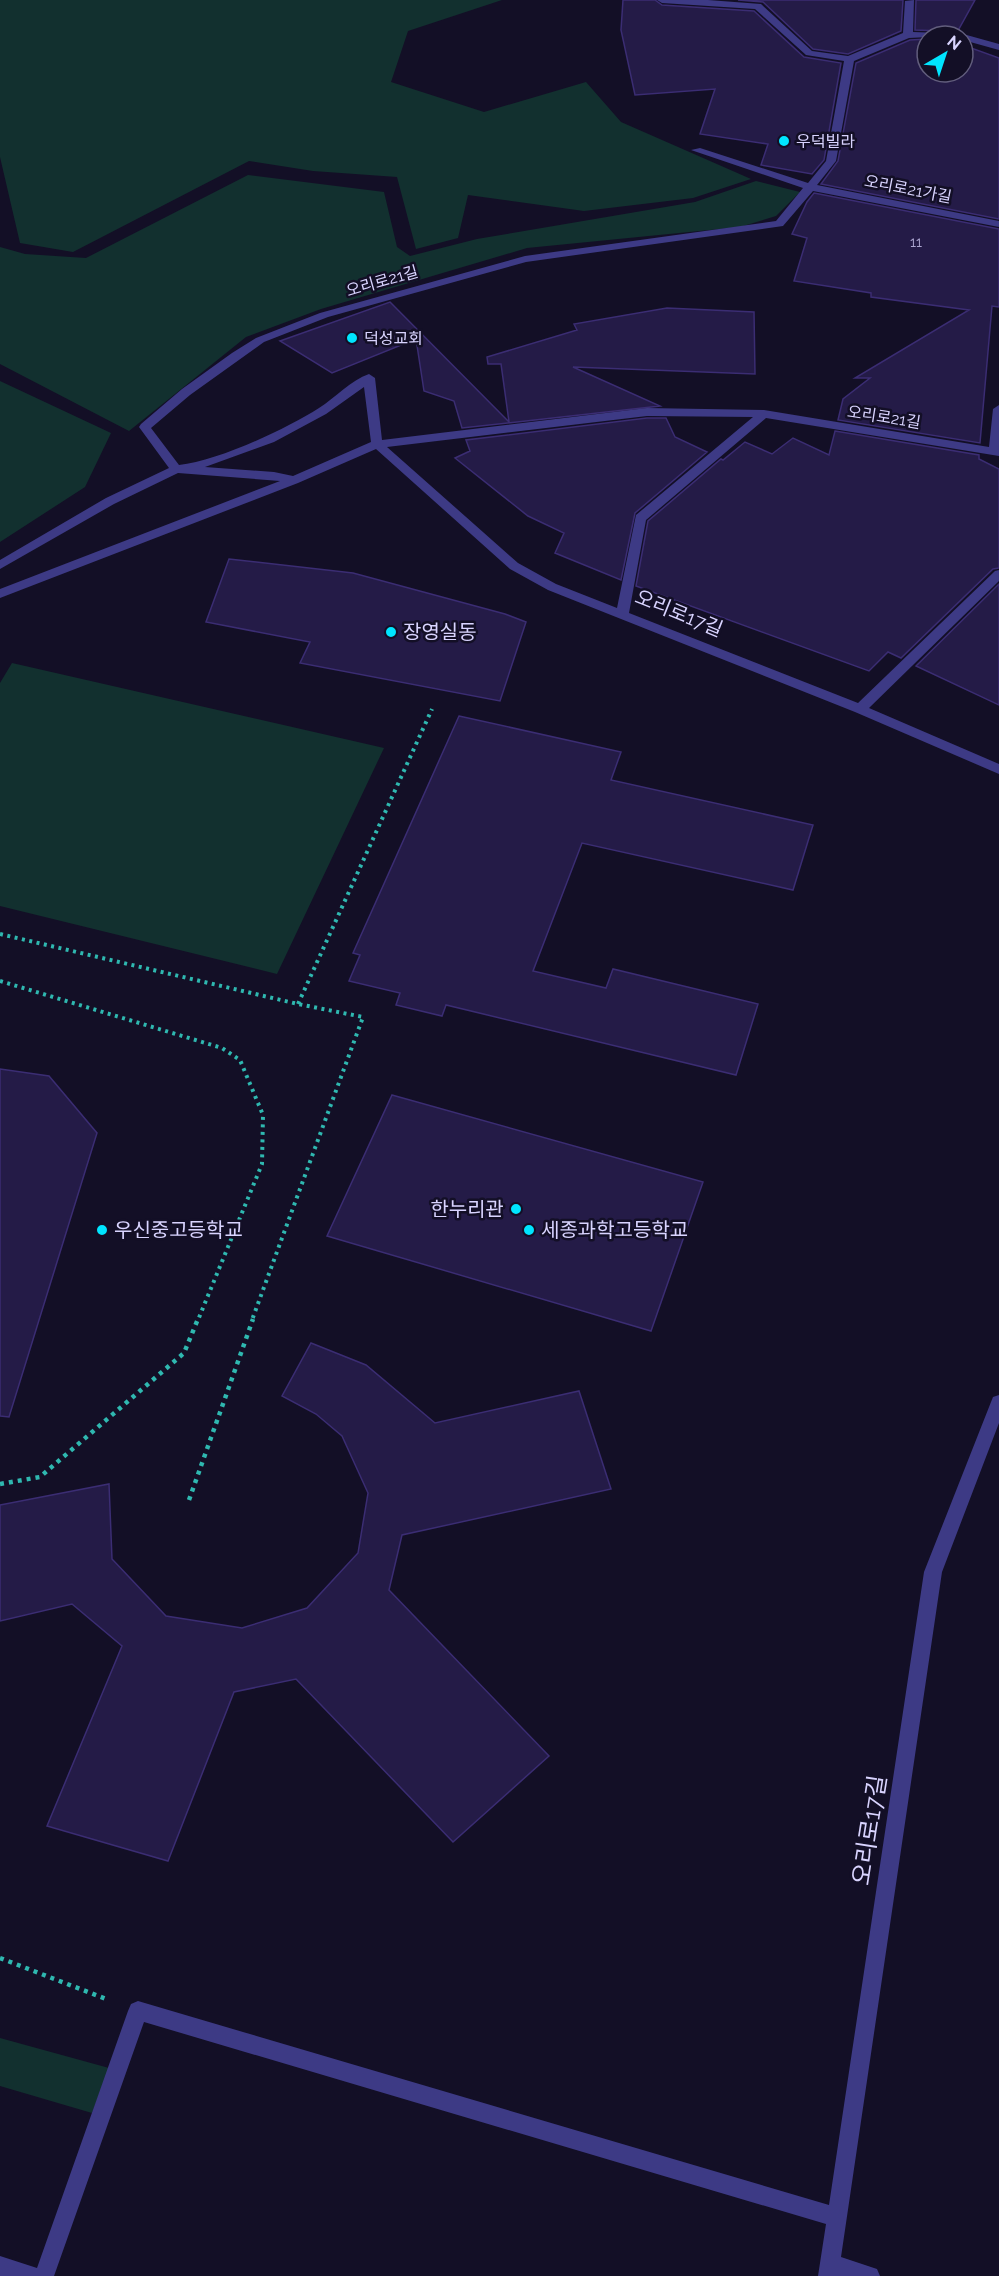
<svg xmlns="http://www.w3.org/2000/svg" width="999" height="2276" viewBox="0 0 999 2276" font-family="Raleway,'Noto Sans KR',sans-serif">
  <style>
    .green { fill: #12302f }
    .building { fill: #241b47; stroke: #3b2d73; stroke-width: 1.5 }
    .lines { fill: none; stroke-linecap: round; stroke-linejoin: round }
    .path-far1 { stroke: #2fb8b0; stroke-width: 4; stroke-dasharray: 3 4.5; stroke-linecap: butt }
    .path { stroke: #2fb8b0; stroke-width: 4.5; stroke-dasharray: 4 5; stroke-linecap: butt }
    .minor { fill: #3d3a85; fill-rule: evenodd }
    .poi-dot { fill: #00e5ff; stroke: #130f26; stroke-width: 2 }
    .labels { text-anchor: middle; dominant-baseline: central; stroke-width: 5; stroke-linejoin: round; paint-order: stroke }
    .far-number-label { font-size: 14px; fill: #aca6d1 }
    .far-poi-label { font-size: 16px; fill: #d9d4ff; stroke: #130f26; text-anchor: start }
    .far-street-label { font-size: 16px; fill: #d9d4ff; stroke: #130f26 }
    .street-label { font-size: 20px; fill: #d9d4ff; stroke: #130f26 }
    .poi-label { font-size: 20px; fill: #d9d4ff; stroke: #130f26; text-anchor: start }
    .near-street-label { font-size: 24px; fill: #d9d4ff; stroke: #130f26 }
  </style>
  <rect width="100%" height="100%" fill="#130f26"/>
  <path class="green" d="M0,0H502L408,31L391,82L484,112L586,82L621,122L751,179L693,198L584,211L468,195L458,238L416,249L397,177L313,171L249,161L73,252L20,243L0,157Z
    M248,175L384,192L397,247L410,256L477,239L695,202L756,181L800,192L776,216L740,227L527,248L321,309L246,337L129,431L0,364V247L25,254L86,258Z
    M0,381L111,433L85,487L0,542Z
    M12,663L384,748L277,974L0,906V683Z
    M0,2038L109,2068L92,2113L0,2086Z"/>
  <path class="building" d="M623,0H655L662,5L754,11L804,57L841,63L824,160L812,174L761,165L768,144L700,134L715,89L635,95L621,30Z
    M738,0H903L901,31L848,54L813,49L763,2Z
    M916,0H975L955,36H950L943,31L915,30Z
    M927,39V72H963V45L999,58V219L821,184L838,161L856,63L910,40Z
    M814,193L999,229V307L992,306L980,443L838,420L843,399L870,378H855L969,310L871,297V293L794,281L807,238L792,234L807,202Z
    M390,302L509,422L501,364H488L487,357L577,330L574,324L667,308L754,312L755,374L573,367L660,406L462,428L454,401L424,391L416,339L332,373L280,341Z
    M647,418H666L675,437L707,452L635,513L621,580L555,553L564,533L528,516L455,458L470,451L466,440Z
    M835,431L979,455V459L999,469V568L993,569L901,658L888,652L869,671L636,586L648,521L721,459L723,460L745,442L772,454L793,438L829,455Z
    M229,559L353,573L505,614L526,622L500,701L300,663L310,642L206,622Z
    M999,584V705L916,666Z
    M459,716L621,752L611,780L813,825L793,890L582,843L533,971L606,988L613,969L758,1004L736,1075L446,1005L442,1016L396,1005L400,993L349,981L360,955L353,953Z
    M0,1069L49,1076L97,1133L9,1417L0,1416Z
    M392,1095L703,1182L651,1331L327,1236Z
    M311,1343L366,1365L435,1423L579,1391L611,1489L402,1535L389,1590L549,1756L453,1842L296,1679L234,1692L168,1861L47,1826L122,1646L72,1604L0,1621V1505L109,1484L112,1559L166,1616L242,1628L307,1608L358,1553L368,1493L342,1436L316,1414L282,1396Z"/>
  <g class="lines">
    <path class="path-far1" d="M0,934L298,1004L363,1017L252,1320
      M0,981L222,1048L240,1060L263,1115L262,1164L198,1320
      M298,1004L432,709"/>
    <path class="path" d="M0,1484L40,1477L184,1353L198,1319
      M189,1500L253,1319
      M0,1958L106,1999"/>
    <path class="minor" d="M657,0H708L761,4L812,51L848,56L903,33L905,1L914,0L913,32L943,33L948,36L909,38L854,61L836,161L817,185L999,221V227L813,191L783,226L526,262L328,317L264,342L190,395L151,428L179,465C218,461 286,429 319,408C335,398 351,380 369,374L375,378L382,440L647,408L764,410L989,447L993,409L999,405V456L766,418L646,520L629,613L858,703L995,571L999,570V581L869,708L999,764V774L855,712L548,590L510,569L376,449L298,483L0,598V589L280,481L178,473L114,504L0,569V560L106,498L169,468L139,427L141,424L182,389L232,353L256,338L320,313L525,256L776,221L803,188L691,150L700,148L808,183L826,161L844,61L806,55L755,9L662,3ZM364,387L371,442L293,476L274,472L205,467L274,442L326,414ZM647,416L753,417L636,515L617,608L556,584L518,563L387,447Z
      M963,34L999,44V50L963,40V36H959Z
      M999,1395V1423L942,1572L841,2257L877,2269L880,2276H818L826,2224L144,2022L54,2276H0V2256L37,2268L128,2011L131,2004L138,2001L829,2205L924,1572L991,1402L993,1397Z"/>
  </g>
  <g class="poi-dot">
    <circle cx="784" cy="141" r="6"/>
    <circle cx="352" cy="338" r="6"/>
    <circle cx="391" cy="632" r="6"/>
    <circle cx="516" cy="1209" r="6"/>
    <circle cx="102" cy="1230" r="6"/>
    <circle cx="529" cy="1230" r="6"/>
  </g>
  <g class="labels">
    <g class="far-number-label">
      <text x="916" y="242">11</text>
    </g>
    <g class="far-poi-label">
      <text x="796" y="141">우덕빌라</text>
      <text x="364" y="338">덕성교회</text>
    </g>
    <g class="far-street-label">
      <text transform="translate(908 189) rotate(11)">오리로21가길</text>
      <text transform="translate(382 281) rotate(-16)">오리로21길</text>
      <text transform="translate(884 417) rotate(9)">오리로21길</text>
    </g>
    <g class="street-label">
      <text transform="translate(679 613) rotate(22)">오리로17길</text>
    </g>
    <g class="poi-label">
      <text x="403" y="632">장영실동</text>
      <text x="504" y="1209" text-anchor="end">한누리관</text>
      <text x="114" y="1230">우신중고등학교</text>
      <text x="541" y="1230">세종과학고등학교</text>
    </g>
    <g class="near-street-label">
      <text transform="translate(869 1830) rotate(-81)">오리로17길</text>
    </g>
  </g>
  <g transform="translate(945 54) rotate(39)"><circle r="28" fill="#130f26" stroke="#625e7d" stroke-width="1.5"/>
  <path d="M0-4.5L10 22L0 15L-10 22Z" fill="#00e5ff"/>
  <text y="-9" font-size="16" font-weight="bold" text-anchor="middle" fill="#d9d4ff">N</text>
  </g>
</svg>
